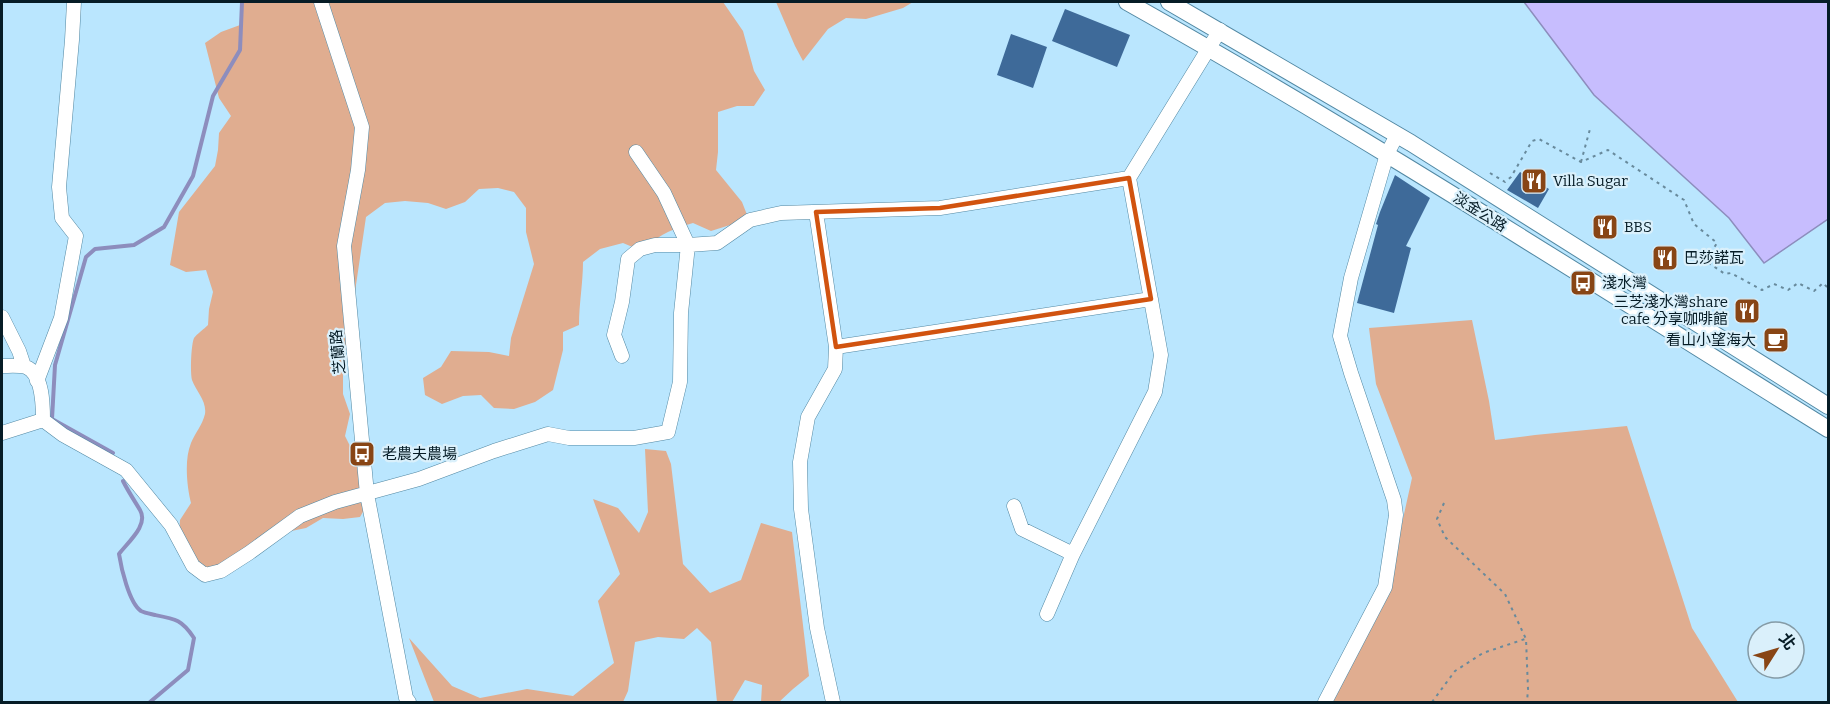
<svg xmlns="http://www.w3.org/2000/svg" width="1830" height="704" viewBox="0 0 1830 704" font-family="Bitter,'Noto Sans TC',serif">
  <style>
    .green { fill: #e0ad90 }
    .water { fill: #c7bdfe; stroke: #8d8dbd; stroke-width: 1.5 }
    .lines { fill: none; stroke-linecap: round; stroke-linejoin: round }
    .stream { stroke: #8d8dbd; stroke-width: 4 }
    .building { fill: #3e6a99 }
    .minor-casing { stroke: #5288a3; stroke-width: 15 }
    .major-casing { stroke: #5288a3; stroke-width: 18 }
    .path { stroke: #688a9c; stroke-width: 2; stroke-dasharray: 3 4.5; stroke-linecap: butt }
    .minor { stroke: #fff; stroke-width: 14 }
    .major { stroke: #fff; stroke-width: 16 }
    .marked { fill: none; stroke: #d1530f; stroke-width: 4.5; stroke-linejoin: round }
    .labels { text-anchor: middle; dominant-baseline: central; stroke-width: 4.5; stroke-linejoin: round; paint-order: stroke }
    .poi-label { font-size: 15px; fill: #061c26; stroke: #daf0fb; text-anchor: start }
    .street-label { font-size: 15px; fill: #061c26; stroke: #daf0fb }
  </style>
  <rect width="100%" height="100%" fill="#bae6fe"/>
  <path class="green" d="M242,2H723L743,31L754,71L765,90L754,106H737L718,112V152L716,170L742,202L751,225H730L711,231L693,223C670,230 660,234 642,251L623,243L600,249L583,262C583,283 579,303 579,325L563,332V350L553,390L535,402L514,409L494,408L481,395L463,396L442,404L425,395L423,378L441,367L451,351L489,352L509,356L511,338L534,264L526,232V208L514,192L498,188L479,189L465,202L446,209L428,203L405,201L385,203L366,217L343,373V394L350,414L345,436L356,458L370,477L371,498L360,517L343,519L323,518L306,528L267,536L240,567L199,568L179,537L180,520L191,503C187,487 184,460 191,443C195,433 202,426 205,414C207,401 196,391 192,380C190,373 191,345 194,338C197,334 204,329 208,325L209,309L213,292L206,270L186,272L170,265L179,212L215,166L218,150L219,133L231,116L219,98L205,43L221,32L240,25Z
    M776,2H913L903,8L866,19L846,18L828,29L803,61L795,46Z
    M1472,320L1489,401L1495,440L1535,435L1627,426L1692,628L1738,702H1325L1391,573L1412,478L1376,384L1369,328Z
    M645,449L666,451L671,464L683,564L710,593L741,580L761,523L792,532L809,676L793,689L779,702H761L762,685L745,680L732,702H717L711,642L697,628L684,639L658,637L635,642L628,691L623,702H434L409,638L452,686L480,698L527,689L573,696L614,663L598,601L620,574L593,499L618,508L639,533L648,512Z"/>
  <path class="water" d="M1524,2H1828V219L1764,263L1729,218L1594,95Z"/>
  <g class="lines">
    <path class="stream" d="M113,453L52,419L55,365L86,257L95,249L134,245L164,227L193,176L213,96L240,50L242,2
      M123,481C128,491 134,500 140,510C149,525 128,542 119,554C121,567 129,603 141,611C145,613 151,614 155,615C176,619 182,620 194,638L188,670L150,702"/>
  </g>
  <path class="building" d="M1065,9L1130,35L1117,67L1052,41Z
    M1011,34L1047,47L1033,88L997,75Z
    M1520,172L1549,189L1538,208L1507,190Z
    M1395,175L1430,198L1406,246L1411,248L1394,313L1357,303L1378,225L1376,224L1380,212Z"/>
  <g class="lines">
    <g class="minor-casing">
      <path id="minor" d="M321,2L362,127L358,170L344,246L367,494L406,698L409,702
        M816,212L836,347L835,369L808,417L800,462L801,509L817,628L833,702
        M2,317L19,351L24,366
        M836,347L1151,299
        M622,356L614,335L622,302L628,259L640,249L655,245H688L717,243L750,220L781,213L940,208L1129,178L1220,30
        M2,366C9,366 19,365 26,367C43,374 43,405 43,420L63,435L126,470L171,525L193,566L205,575L221,571L249,553L300,516L335,502L419,479L494,451L548,434L569,438H634L668,432L680,382L681,313L688,245L664,193L636,152
        M37,381L61,318L76,236L62,218L59,187L72,40L74,2
        M2,433L43,420
        M1014,506L1022,529L1073,554
        M1047,614L1073,554L1155,392L1161,355L1129,178
        M1325,702L1385,587L1396,515L1394,500L1351,373L1340,336L1351,278L1387,154L1397,135"/>
    </g>
    <g class="major-casing">
      <path id="major" d="M1127,2C1366,136 1596,285 1828,429
        M1169,2L1411,143L1828,406"/>
    </g>
    <path class="path" d="M1581,162L1590,129
      M1490,173L1505,182L1511,177L1532,141L1539,139L1581,162L1608,150L1684,200L1694,224L1717,243L1706,261L1725,274L1731,273L1762,290L1774,284L1788,290L1798,283L1814,291L1823,283L1828,288
      M1444,503L1437,519L1445,537L1505,594L1526,639L1528,689L1527,702
      M1432,702L1455,671L1483,653L1525,639"/>
    <use href="#minor" class="minor"/>
    <use href="#major" class="major"/>
  </g>
  <path class="marked" d="M1129,178L1151,299L836,347L816,212L940,208Z"/>
  <defs>
    <g id="restaurant-square" transform="scale(1.35)"><rect x="-9" y="-9" width="18" height="18" rx="4" fill="#884515" stroke="#daf0fb"/><path d="M-5-6h1v4h1v-4h1v4h1v-4h1v5L-1.5 .5V6h-2V.5L-5-1ZM5-6V6H3V1.5H1.5Q1.5-4 5-6Z" fill="#fff"/></g>
    <g id="bus-square" transform="scale(1.35)"><rect x="-9" y="-9" width="18" height="18" rx="4" fill="#884515" stroke="#daf0fb"/><path d="M-5-6H5V4H4V6H2V4H-2V6H-4V4H-5ZM-3.5-4V0h7V-4ZM-3.5 1.2v1.5H-2V1.2ZM2 1.2v1.5H3.5V1.2Z" fill="#fff"/></g>
    <g id="cafe-square" transform="scale(1.35)"><rect x="-9" y="-9" width="18" height="18" rx="4" fill="#884515" stroke="#daf0fb"/><path d="M-5.5-4.5H6V0H3Q3 3.5 0 3.5H-2.5Q-5.5 3.5-5.5 0ZM3-3.2v2h1.7v-2ZM-6 4.5H4V6H-6Z" fill="#fff"/></g>
  </defs>
  <g fill-rule="evenodd">
    <use href="#restaurant-square" x="1534" y="181"/>
    <use href="#restaurant-square" x="1605" y="227"/>
    <use href="#restaurant-square" x="1665" y="258"/>
    <use href="#bus-square" x="1583" y="283"/>
    <use href="#restaurant-square" x="1747" y="311"/>
    <use href="#cafe-square" x="1776" y="340"/>
    <use href="#bus-square" x="362" y="454"/>
  </g>
  <g class="labels">
    <g class="poi-label">
      <text x="1553" y="181">Villa Sugar</text>
      <text x="1624" y="227">BBS</text>
      <text x="1684" y="258">巴莎諾瓦</text>
      <text x="1602" y="283">淺水灣</text>
      <text x="1728" y="302" text-anchor="end">三芝淺水灣share<tspan x="1728" dy="17">cafe 分享咖啡館</tspan></text>
      <text x="1756" y="340" text-anchor="end">看山小望海大</text>
      <text x="382" y="454">老農夫農場</text>
    </g>
    <g class="street-label">
      <text transform="translate(1480 212) rotate(32)">淡金公路</text>
      <text transform="translate(338 352) rotate(-95)">芝蘭路</text>
    </g>
  </g>
  <rect width="1830" height="704" fill="none" stroke="#061c26" stroke-width="6"/>
  <g transform="translate(1776 650) rotate(53)"><circle r="28" fill="#daf0fb" stroke="#859ba6" stroke-width="1.5"/>
  <path d="M0-4.5L10 22L0 15L-10 22Z" fill="#884515"/>
  <text y="-9" font-size="16" font-weight="bold" text-anchor="middle" fill="#061c26">北</text>
  </g>
</svg>
